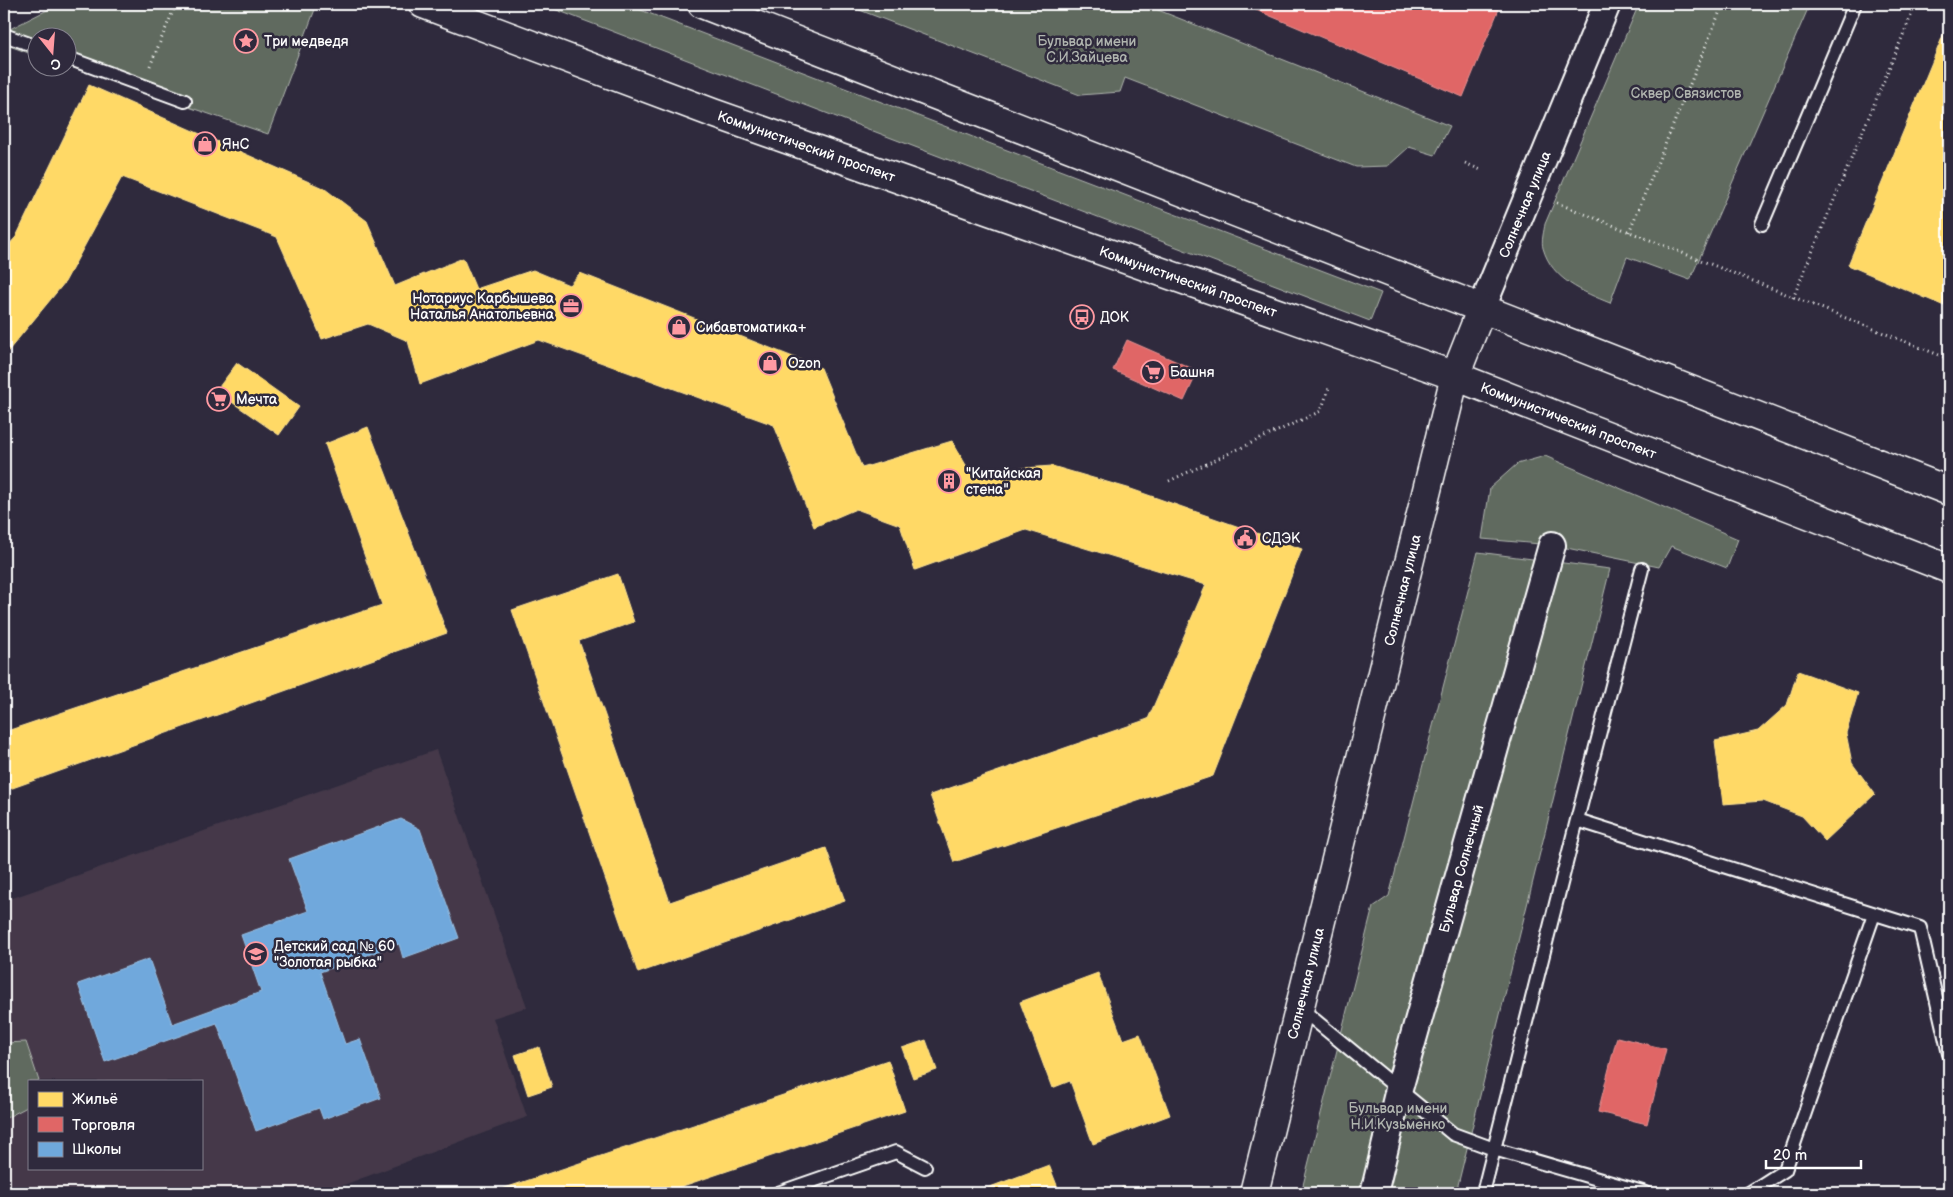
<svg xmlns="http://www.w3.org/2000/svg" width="1953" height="1197" viewBox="0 0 1953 1197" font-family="'Balsamiq Sans',sans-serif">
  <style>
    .built { fill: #443949; fill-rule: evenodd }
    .green { fill: #606b5f; stroke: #b0b5af }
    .homes { fill: #ffd966; stroke: #ffe494 }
    .shops { fill: #e06666; stroke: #e99494 }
    .schools { fill: #6fa8dc; stroke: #9ac2e6 }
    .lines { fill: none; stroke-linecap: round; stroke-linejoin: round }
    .lane-casing { stroke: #fff; stroke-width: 16 }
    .street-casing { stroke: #fff; stroke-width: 30 }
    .secondary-casing { stroke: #fff; stroke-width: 31 }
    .primary-casing { stroke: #fff; stroke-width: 31 }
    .path { stroke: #fff; stroke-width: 3; stroke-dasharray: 1 4; stroke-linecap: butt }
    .lane { stroke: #2f2a3d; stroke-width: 12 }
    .street { stroke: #2f2a3d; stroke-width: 26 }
    .secondary { stroke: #2f2a3d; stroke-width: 28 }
    .primary { stroke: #2f2a3d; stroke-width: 28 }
    .labels { text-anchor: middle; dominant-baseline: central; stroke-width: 5; stroke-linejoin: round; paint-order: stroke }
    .poi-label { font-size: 14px; fill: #fff; stroke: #2f2a3d; text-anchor: start }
    .park-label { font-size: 14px; fill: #b0b5af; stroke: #2f2a3d }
    .street-label { font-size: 14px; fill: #fff; stroke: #2f2a3d }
  </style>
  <rect width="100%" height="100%" fill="#2f2a3d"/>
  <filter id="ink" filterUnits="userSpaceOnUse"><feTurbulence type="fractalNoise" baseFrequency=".02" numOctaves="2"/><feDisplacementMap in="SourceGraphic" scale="10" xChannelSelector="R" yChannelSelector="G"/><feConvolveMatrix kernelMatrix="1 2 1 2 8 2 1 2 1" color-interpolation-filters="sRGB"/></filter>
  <g filter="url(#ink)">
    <path class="built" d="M436,750L527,1007L493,1018L527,1117L322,1193H4V901ZM29,1081H201V1168H29Z"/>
    <path class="green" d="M59,4H317L268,134L68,66V38H38L37,56L4,44V32Z
      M541,4H625L1381,293L1370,321Z
      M844,4H1143L1450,126L1435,155L1409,147L1388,166L1356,167L1125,78L1120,92L1080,95Z
      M1639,4H1810L1690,280L1627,257L1610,303C1583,292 1552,280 1543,248C1541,241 1544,231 1545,224Z
      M1545,456L1738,539L1727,568L1671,546L1659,567L1552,545L1482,539L1490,488L1517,464Z
      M1478,552L1610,569L1456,1193H1301L1373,907L1389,896Z
      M26,1042L39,1081H29V1106L4,1119V1043Z"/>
    <path class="homes" d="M1949,21V308L1848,265Z
      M89,85L325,189L367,221L395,286L463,258L476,289L533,270L569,285L580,273L821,368L862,468L952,441L970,472L1052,466L1131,489L1302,549L1213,776L954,862L930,795L1148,719L1206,585L1026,530L915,570L900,525L856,509L814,527L774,425L539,340L420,384L408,341L368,324L322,339L277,237L122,177L65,282L4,356V250L16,237Z
      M237,363L299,407L279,435L216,391Z
      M368,427L447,633L4,791V732L382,605L325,444Z
      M618,574L634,622L579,641L670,902L826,848L845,901L638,973L512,610Z
      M1798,671L1858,693L1846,733L1852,763L1875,794L1825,841L1802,816L1763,801L1723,804L1715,741L1758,731L1787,705Z
      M1098,973L1123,1040L1140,1034L1170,1115L1093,1144L1070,1081L1052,1088L1020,1002Z
      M926,1040L937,1070L913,1078L902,1048Z
      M539,1047L552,1087L528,1095L515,1055Z
      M888,1060L905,1111L662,1193H490Z
      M1049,1165L1060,1193H974Z
      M1122,1187L1146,1193H1121Z"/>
    <path class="shops" d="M1242,4H1501L1463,97Z
      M1127,340L1198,371L1184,401L1113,370Z
      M1617,1037L1666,1049L1647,1124L1598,1112Z"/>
    <path class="schools" d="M401,819L420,829L459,938L403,958L399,944L320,972L345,1044L360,1039L381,1098L323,1119L319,1108L256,1131L217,1023L105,1062L78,984L149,959L172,1024L261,992L241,935L308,911L289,859Z"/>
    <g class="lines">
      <g class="lane-casing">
        <path id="lane" d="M4,35L38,47
          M68,58L185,101
          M1762,224L1855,4
          M1577,820L1642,569
          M1300,1008L1453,1134L1494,1149L1646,1193
          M778,1193L896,1152L925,1167
          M1483,1193L1577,820L1920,928L1949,1054
          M1749,1193L1785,1170L1874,914"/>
      </g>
      <g class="street-casing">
        <g id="street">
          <path id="s1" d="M1482,308L1607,4"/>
          <path id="s2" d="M1374,1193L1399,1089L1552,545"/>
        </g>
      </g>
      <g class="secondary-casing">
        <g id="secondary">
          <path id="s3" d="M1254,1193L1455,376L1482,308"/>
        </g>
      </g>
      <g class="primary-casing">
        <g id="primary">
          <path id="s4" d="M423,4L713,113L1455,376L1949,569"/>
          <path d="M702,4L1949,491"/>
        </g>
      </g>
      <path class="path" d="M150,66L176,4
        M1465,163L1481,170
        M1557,203L1949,359
        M1629,232L1723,4
        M1793,298L1916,4
        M1169,481L1321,411L1330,385"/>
      <use href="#lane" class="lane"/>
      <use href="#street" class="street"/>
      <use href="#secondary" class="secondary"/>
      <use href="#primary" class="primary"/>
    </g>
  </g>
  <defs>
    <g id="sight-ring" transform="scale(1.25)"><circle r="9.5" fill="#2f2a3d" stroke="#ff9aa2" stroke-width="1.5"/><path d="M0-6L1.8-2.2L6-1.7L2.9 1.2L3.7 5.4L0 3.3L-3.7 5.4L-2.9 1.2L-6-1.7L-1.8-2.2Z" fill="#ff9aa2"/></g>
    <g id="shop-ring" transform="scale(1.25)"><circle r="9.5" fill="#2f2a3d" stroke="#ff9aa2" stroke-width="1.5"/><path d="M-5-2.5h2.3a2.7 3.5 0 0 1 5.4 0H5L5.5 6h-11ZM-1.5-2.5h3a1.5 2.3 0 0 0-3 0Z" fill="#ff9aa2"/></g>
    <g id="office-ring" transform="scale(1.25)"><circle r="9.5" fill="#2f2a3d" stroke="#ff9aa2" stroke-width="1.5"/><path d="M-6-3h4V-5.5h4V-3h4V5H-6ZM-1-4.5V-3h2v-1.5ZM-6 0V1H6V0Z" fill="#ff9aa2"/></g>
    <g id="bus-ring" transform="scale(1.25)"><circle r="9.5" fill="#2f2a3d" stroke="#ff9aa2" stroke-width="1.5"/><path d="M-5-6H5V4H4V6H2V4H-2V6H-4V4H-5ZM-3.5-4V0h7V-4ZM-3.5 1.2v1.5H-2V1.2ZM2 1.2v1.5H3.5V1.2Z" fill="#ff9aa2"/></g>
    <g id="supermarket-ring" transform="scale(1.25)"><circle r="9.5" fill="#2f2a3d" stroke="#ff9aa2" stroke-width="1.5"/><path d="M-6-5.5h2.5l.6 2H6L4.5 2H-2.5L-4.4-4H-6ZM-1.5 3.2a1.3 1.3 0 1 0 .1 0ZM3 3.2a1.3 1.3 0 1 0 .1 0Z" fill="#ff9aa2"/></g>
    <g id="building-ring" transform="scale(1.25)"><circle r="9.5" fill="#2f2a3d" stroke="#ff9aa2" stroke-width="1.5"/><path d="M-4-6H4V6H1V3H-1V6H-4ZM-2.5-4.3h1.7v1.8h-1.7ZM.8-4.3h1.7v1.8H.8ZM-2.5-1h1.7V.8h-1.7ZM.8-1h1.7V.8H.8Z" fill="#ff9aa2"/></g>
    <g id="civic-ring" transform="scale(1.25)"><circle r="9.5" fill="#2f2a3d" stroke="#ff9aa2" stroke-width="1.5"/><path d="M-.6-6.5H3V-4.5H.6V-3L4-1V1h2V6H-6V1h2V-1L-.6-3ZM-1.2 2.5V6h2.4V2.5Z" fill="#ff9aa2"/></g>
    <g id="school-ring" transform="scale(1.25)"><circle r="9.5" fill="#2f2a3d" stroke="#ff9aa2" stroke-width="1.5"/><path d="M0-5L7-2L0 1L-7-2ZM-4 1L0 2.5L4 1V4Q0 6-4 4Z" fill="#ff9aa2"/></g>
  </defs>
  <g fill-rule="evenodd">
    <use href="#sight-ring" x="246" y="41"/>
    <use href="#shop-ring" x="205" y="144"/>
    <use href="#office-ring" x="571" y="306"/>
    <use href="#bus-ring" x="1082" y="317"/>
    <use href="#shop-ring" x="679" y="327"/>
    <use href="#shop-ring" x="770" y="363"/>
    <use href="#supermarket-ring" x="1153" y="372"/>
    <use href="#supermarket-ring" x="219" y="399"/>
    <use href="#building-ring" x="949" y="481"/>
    <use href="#civic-ring" x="1245" y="538"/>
    <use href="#school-ring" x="256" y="954"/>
  </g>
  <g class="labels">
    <g class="poi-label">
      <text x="264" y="41">Три медведя</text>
      <text x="222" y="144">ЯнС</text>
      <text x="554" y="298" text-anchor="end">Нотариус Карбышева<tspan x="554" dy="16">Наталья Анатольевна</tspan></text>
      <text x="1100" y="317">ДОК</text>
      <text x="696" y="327">Сибавтоматика+</text>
      <text x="788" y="363">Ozon</text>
      <text x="1170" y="372">Башня</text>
      <text x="236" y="399">Мечта</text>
      <text x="966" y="473">"Китайская<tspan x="966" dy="16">стена"</tspan></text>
      <text x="1262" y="538">СДЭК</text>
      <text x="274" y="946">Детский сад № 60<tspan x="274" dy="16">"Золотая рыбка"</tspan></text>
    </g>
    <g class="park-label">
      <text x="1087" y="41">Бульвар имени<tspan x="1087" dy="16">С.И.Зайцева</tspan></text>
      <text x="1686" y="93">Сквер Связистов</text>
      <text x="1398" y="1108">Бульвар имени<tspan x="1398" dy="16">Н.И.Кузьменко</tspan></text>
    </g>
    <g class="street-label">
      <text stroke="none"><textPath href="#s4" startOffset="409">Коммунистический проспект</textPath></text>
      <text stroke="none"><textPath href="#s1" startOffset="112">Солнечная улица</textPath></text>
      <text stroke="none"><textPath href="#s4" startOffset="814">Коммунистический проспект</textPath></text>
      <text stroke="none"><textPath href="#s4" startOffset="1219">Коммунистический проспект</textPath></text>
      <text stroke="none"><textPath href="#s3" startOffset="621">Солнечная улица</textPath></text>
      <text stroke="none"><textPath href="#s2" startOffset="336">Бульвар Солнечный</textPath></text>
      <text stroke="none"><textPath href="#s3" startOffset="216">Солнечная улица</textPath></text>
    </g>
  </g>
  <rect width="1953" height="1197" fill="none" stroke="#2f2a3d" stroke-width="20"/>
  <rect x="10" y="10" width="1933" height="1177" fill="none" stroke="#fff" stroke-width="2" filter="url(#ink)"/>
  <rect x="28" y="1080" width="175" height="90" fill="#2f2a3d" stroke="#827f8b"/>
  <rect x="38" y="1092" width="25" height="15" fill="#ffd966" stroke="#827f8b"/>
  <text x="72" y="1104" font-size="15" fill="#ffffff">Жильё</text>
  <rect x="38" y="1117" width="25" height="15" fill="#e06666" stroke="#827f8b"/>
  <text x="72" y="1130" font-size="15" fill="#ffffff">Торговля</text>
  <rect x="38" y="1142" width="25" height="15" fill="#6fa8dc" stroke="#827f8b"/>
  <text x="72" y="1154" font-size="15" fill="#ffffff">Школы</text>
  <g transform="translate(52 52) rotate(163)"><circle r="24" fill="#2f2a3d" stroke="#827f8b"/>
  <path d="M0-4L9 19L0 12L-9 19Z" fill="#ff9aa2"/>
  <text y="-8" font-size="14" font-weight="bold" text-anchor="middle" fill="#ffffff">С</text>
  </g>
  <path d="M1766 1160v8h95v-8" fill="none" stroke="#ffffff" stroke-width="2.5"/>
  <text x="1773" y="1160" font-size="15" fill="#ffffff" stroke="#2f2a3d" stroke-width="4" paint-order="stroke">20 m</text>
</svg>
